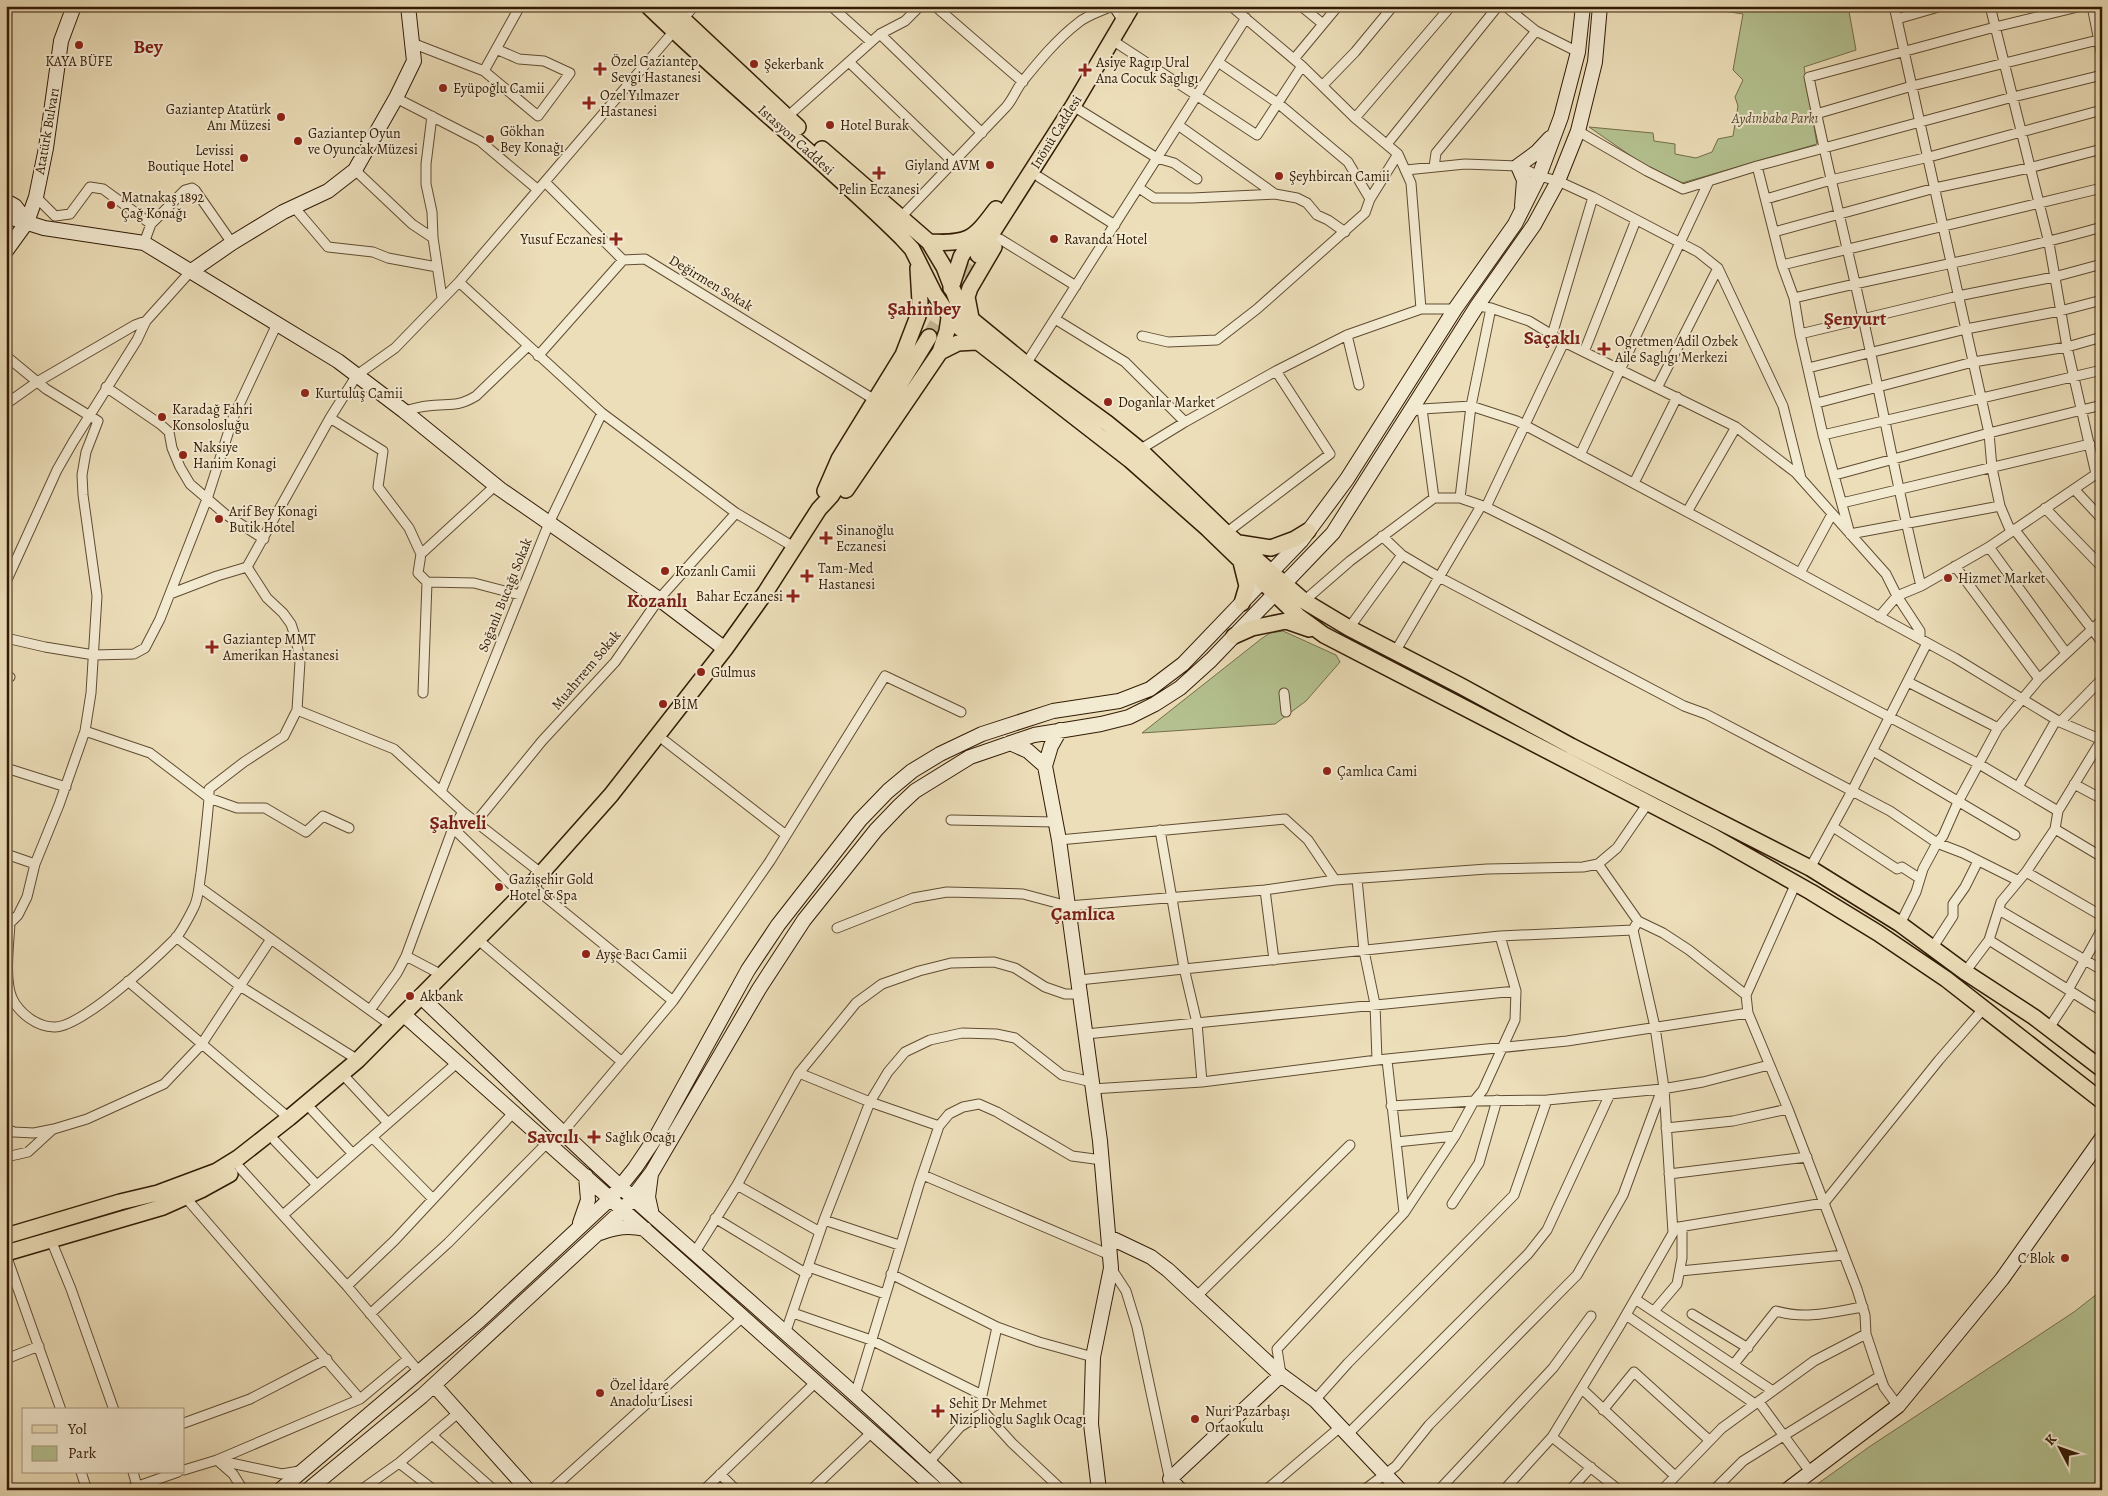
<svg xmlns="http://www.w3.org/2000/svg" width="2108" height="1496" viewBox="0 0 2108 1496" font-family="Alegreya,serif">
  <style>
    .green { fill: #b5c291; stroke: #746e4a }
    .lines { fill: none; stroke-linecap: round; stroke-linejoin: round }
    .primary-tunnel { stroke: #c7b795; stroke-width: 15; stroke-dasharray: 15 8; stroke-linecap: butt }
    .street-casing { stroke: #604c31; stroke-width: 11 }
    .secondary-casing { stroke: #321b04; stroke-width: 16 }
    .primary-casing { stroke: #321b04; stroke-width: 18 }
    .street { stroke: #f3ead2; stroke-width: 9 }
    .secondary { stroke: #f3ead2; stroke-width: 14 }
    .primary { stroke: #ecdeb9; stroke-width: 15 }
    .poi-dot { fill: #8f2418; stroke: #f3ead2; stroke-width: 2 }
    .labels { text-anchor: middle; dominant-baseline: central; stroke-width: 4; stroke-linejoin: round; paint-order: stroke }
    .poi-label { font-size: 14px; fill: #321b04; stroke: #f3ead2; text-anchor: start }
    .park-label { font-size: 14px; font-style: italic; fill: #594d2e; stroke: #f3ead2 }
    .street-label { font-size: 14px; fill: #321b04; stroke: #f3ead2 }
    .district-label { font-size: 19px; font-weight: bold; fill: #7a1f14; stroke: #f3ead2 }
  </style>
  <rect width="100%" height="100%" fill="#ecdeb9"/>
  <filter id="stains"><feTurbulence type="fractalNoise" baseFrequency=".004" numOctaves="4"/><feColorMatrix values="0 0 0 0 .2 0 0 0 0 .09 0 0 0 0 .02 0 0 0 .5 -.17"/></filter>
  <radialGradient id="worn" r=".72"><stop offset=".6" stop-color="#630" stop-opacity="0"/><stop offset="1" stop-color="#630" stop-opacity=".3"/></radialGradient>
  <path class="green" d="M1716,6H1848L1856,50L1804,67L1817,144L1682,183L1647,167L1589,127L1653,133L1654,141L1675,144V154L1696,158L1712,152L1718,139L1733,136L1738,106L1735,97L1743,80L1733,70L1743,14L1717,10Z
    M1283,631L1336,655L1340,662L1306,701L1275,724L1142,733L1261,639L1270,633Z
    M2102,1290V1490H1809L1869,1447L2074,1312Z"/>
  <g class="lines">
    <path class="primary-tunnel" d="M929,337L978,255"/>
    <g class="street-casing">
      <path id="street" d="M831,6L871,42
        M935,6L1023,82
        M1231,6L1302,66L1355,118L1398,154L1411,183L1421,309
        M1301,6L1323,24
        M1505,6L1536,31L1578,52
        M1894,6L1989,433L1992,468L2000,506L2011,532
        M1990,6L2049,243L2067,347L2096,474
        M2092,6L2102,56
        M683,19L694,6
        M1897,19L1942,6
        M880,34L982,133
        M1112,40L1257,135L1302,66
        M412,43L484,71L538,116L570,73L544,61L519,59L496,49
        M1294,59L1338,6
        M849,62L953,162
        M1218,62L1279,104L1348,162L1370,199
        M484,71L520,6
        M1323,85L1355,52L1393,6
        M396,98L480,141L537,189
        M1073,106L1157,158L1174,163L1197,179
        M1816,114L1912,86L2102,39
        M432,116L426,164V184L432,212L433,238L442,298
        M787,117L880,34L905,21L920,6
        M1355,118L1451,6
        M1178,125L1275,194
        M1578,131L1647,171L1683,189L1757,166L1782,265L1794,298L1800,334L1823,435L1850,534L2000,506
        M1387,144L1498,6
        M1757,166L2013,97L2102,75
        M1434,167L1436,153L1536,31
        M355,170L412,224L433,238
        M1406,170L1465,164L1518,166L1539,176L1558,181L1593,197L1698,252L1718,268L1783,406L1801,478
        M1039,177L1115,225
        M545,182L623,260L645,259L875,400
        M1139,188L1154,198H1192L1275,194L1297,198L1307,203L1317,215L1328,220L1345,232
        M36,197L55,216L70,214L90,187L103,189L151,224L144,243
        M1766,199L1831,180L1929,157L2102,110
        M294,207L328,247L373,252L388,258L437,267
        M901,217L1006,107C1013,99 1016,90 1022,82C1039,61 1057,39 1078,23C1087,15 1102,11 1112,6
        M151,224L185,190L192,188L195,190L232,243
        M1774,232L1935,188L2029,168L2102,149
        M1000,239L1076,286
        M1782,265L2102,188
        M459,282L602,413L736,513L794,547
        M1794,298C1896,273 2000,256 2102,227
        M1477,306L1491,308L1529,321L1564,342L1736,427L1796,473L1886,574L1897,596L1920,631V639
        M1055,319L1125,362L1185,422
        M1800,334L1958,296L2054,277L2102,264
        M1347,335L1359,385
        M1552,335L1593,197
        M1142,336L1168,342L1217,340L1257,309L1365,213L1370,199L1398,154
        M1584,352L1636,220
        M6,356L46,389L98,421L86,452L82,475L83,495L97,596L91,693L85,731L59,805L35,864L27,897L18,915L10,923C9,944 4,979 12,998C19,1013 37,1027 54,1027C81,1028 155,959 175,939C182,931 189,917 194,907C199,897 199,884 201,873C204,848 207,823 209,798L150,753L85,731
        M538,356L623,260
        M1026,364L1246,18
        M1808,368L1966,329L2060,311L2102,300
        M106,387L160,424L169,432L172,448L180,467L190,484L225,514L264,539
        M1657,388L1718,268
        M1817,403L1973,362L2067,347L2102,337
        M6,404L37,382L135,325L146,321
        M1422,409L1434,498
        M404,411C412,409 419,407 427,406C449,403 456,408 476,396L528,346
        M1411,412L1422,409L1471,406L1517,421L1719,529L1955,658L2060,722L2102,740
        M330,418L383,451L378,487L409,528L421,554L418,573L427,582L423,693
        M1823,435L2102,370
        M1136,452L1185,422L1276,371L1347,335L1421,309H1455
        M1580,455L1709,181
        M1835,475L1989,433L2102,405
        M1634,483L1677,397
        M2074,489L2102,519
        M1460,498L1471,406L1491,308
        M1842,503L2090,444
        M1486,507L1564,342
        M2045,508L2102,567
        M1687,512L1736,427
        M2014,529L2102,642
        M1226,533L1330,454L1276,371
        M1382,536L1402,555L1439,577L1684,706L1706,714L1890,811L1937,843L1963,853L2017,880
        M1989,547L2066,653
        M421,554L496,485
        M1955,566L2039,679
        M247,567L267,598L283,613L291,624L296,639L300,661L297,710L284,736L244,762L209,789V798L237,808H265L306,832L323,816L349,828
        M1800,573L1832,514
        M6,582L57,470L73,442L137,340L146,321L190,272
        M427,582L474,583L520,595
        M1921,586C1899,497 1883,407 1863,318C1845,237 1825,158 1809,77L1995,27L2082,6
        M170,594L217,576L247,567L330,418L357,375L395,348L459,282L674,31
        M1304,601L1350,561L1434,498H1460L1486,507L1546,537L1979,764L2058,811
        M1879,617L1897,596L1921,586L1989,547L2102,470
        M1349,628L1402,555
        M6,638L45,647L94,655L134,654L145,648L160,619L207,499L233,418L277,324
        M1395,652L1481,506
        M6,676L10,677
        M1908,682L1998,728
        M1284,693L1286,712
        M297,710L394,749L463,812L541,873
        M665,741L786,835
        M1873,751L2015,835
        M6,768L66,787
        M2074,784L2102,799
        M2018,787L2055,722H2060L2102,679
        M441,792L549,523L602,413
        M951,820L1056,822
        M476,822L542,741L615,662L659,599L736,513
        M1833,827L1897,869L1902,867L1919,878
        M453,828L521,894
        M2055,829L2102,857
        M1160,830L1184,968L1197,1023L1202,1082
        M1059,840L1285,819L1308,840L1335,880
        M6,854L35,864
        M1598,864L1638,921L1663,933L1689,950L1746,995L1748,1013L1788,1109L1857,1289L1865,1315L1866,1334L1880,1376L1884,1387L1898,1406
        M1810,868L1852,791L1927,643
        M2026,872L2102,916
        M1357,879L1364,951L1375,1004L1377,1060
        M531,885L673,1001
        M199,887L392,1026
        M1265,890L1274,960
        M1999,910L2102,970
        M1900,924L1916,892L1923,869L1937,843L1943,836L1958,802L1998,728L2039,679L2102,620
        M837,928L913,898L947,892L1023,894L1068,906L1265,890L1335,880L1487,869L1583,867L1598,864L1617,848L1648,803
        M176,937L240,986L358,1060
        M476,938L622,1062
        M1989,940L2102,1011
        M1933,947L1953,916V904L1965,887L1978,861
        M406,956L442,975
        M1965,972L1989,940L2001,902L2026,872L2055,829L2058,811L2102,739
        M1079,980L1500,936L1633,930
        M128,981L289,1118
        M2069,988L2102,929
        M1746,995L1796,883
        M370,1010L397,973L406,956L453,828L463,812
        M2049,1028L2072,993
        M1086,1034L1516,991
        M1387,1060L1404,1213
        M799,1073L870,1102L939,1126
        M347,1079L388,1123
        M1092,1089L1202,1082L1377,1060L1567,1041L1748,1013
        M1391,1106L1474,1101L1547,1100L1662,1089L1703,1082L1769,1065
        M312,1110L353,1154
        M1666,1128L1733,1121L1788,1109
        M6,1129L14,1132L34,1133L54,1129L87,1119L164,1084L201,1045L271,939
        M562,1133L673,1001L770,861L885,676L961,712
        M372,1137L433,1199
        M275,1141L317,1185
        M1396,1142L1455,1136
        M6,1157L28,1152L52,1130
        M240,1168L347,1286L420,1373
        M1669,1174L1807,1157
        M923,1175L1110,1255
        M737,1185L820,1232
        M186,1198L360,1399
        M1452,1204L1479,1163L1497,1100
        M283,1215L458,1062
        M715,1218L807,1274
        M824,1220L899,1245
        M1673,1228L1824,1203L1939,1060L1984,1008
        M51,1240L71,1289L114,1410
        M695,1252L737,1185L799,1073L856,1003L882,984L919,971L951,963L994,962L1015,968L1045,987L1065,994H1080
        M6,1255L61,1410
        M809,1267L885,1294
        M1111,1268L1126,1291L1137,1327L1170,1481
        M1680,1271L1844,1255
        M891,1274L997,1327L1039,1342L1093,1357
        M347,1286L395,1240L514,1112
        M1197,1296L1350,1145
        M1635,1299L1773,1391
        M1654,1311L1677,1284L1682,1258V1227
        M793,1313L871,1340L982,1395L984,1412L1012,1443L1062,1490
        M370,1314L448,1243L548,1142
        M1692,1314L1748,1348
        M1626,1315L1755,1404
        M786,1331L824,1220L870,1102L888,1072L905,1052L930,1040L962,1033L996,1034L1015,1038L1062,1075L1092,1082
        M6,1359L39,1346
        M1734,1364L1776,1311C1806,1320 1833,1312 1863,1307
        M1281,1374L1277,1349L1404,1213L1455,1136L1474,1101L1483,1090L1515,1020L1516,991L1500,936
        M1582,1389L1675,1476
        M855,1395L919,1185L939,1126L949,1114L963,1107L979,1104L997,1112L1072,1156L1102,1160
        M982,1395L997,1327
        M1315,1400L1348,1363L1514,1195L1547,1100
        M1759,1402L1811,1473
        M1603,1410L1634,1372L1709,1440
        M184,1423L250,1399L327,1359
        M432,1435L494,1490
        M1347,1435L1528,1254L1547,1230L1610,1094
        M1552,1437L1619,1490
        M217,1460L282,1474L299,1471
        M217,1460L233,1474L243,1490
        M929,1462L960,1427L984,1412
        M399,1463L434,1490
        M184,1470L217,1460L360,1399L408,1359
        M81,1472L87,1490
        M133,1472L137,1486
        M720,1474L736,1490
        M127,1490L178,1472
        M361,1490L399,1463L458,1413
        M551,1490L744,1316
        M704,1490L816,1382
        M811,1490L872,1432
        M1266,1490L1339,1428
        M1364,1490L1396,1466L1429,1425L1577,1275L1623,1195L1662,1089
        M1439,1490L1553,1368L1591,1316
        M1504,1490L1552,1437L1619,1327L1673,1233L1664,1088L1655,1027L1633,930L1638,921
        M1570,1490L1591,1467
        M1662,1490L1722,1428L1814,1361L1866,1334
        M1714,1490L1743,1461L1880,1376"/>
    </g>
    <g class="secondary-casing">
      <path id="secondary" d="M1116,6L1125,19
        M6,201L15,206L27,222
        M1522,206L1524,180L1518,166L1537,152L1550,138
        M6,216L44,228L144,243L338,361L404,411L500,489L659,599L725,649
        M6,251L27,222L36,197L46,148L61,41L74,6
        M190,272L232,243L283,212L328,191L355,170L396,98L414,61L408,6
        M1060,730L1051,746L1045,766L1059,840L1100,1141L1111,1268L1093,1357L1091,1424L1099,1490
        M1010,743L1028,751L1045,766
        M420,996C491,1063 561,1133 634,1199C742,1296 853,1389 958,1490
        M403,1014L937,1490
        M651,1174L648,1197L652,1215
        M580,1223L588,1200L586,1176
        M600,1233C616,1227 628,1225 645,1229
        M1109,1237L1151,1257L1168,1270L1281,1375L1315,1400L1400,1490
        M434,1385L528,1490
        M280,1490L479,1321L611,1198L635,1168L656,1137L748,970L778,925L860,820L888,791L912,771L940,754L982,734L1053,711L1119,701L1150,689L1183,664L1301,541L1347,479L1455,309L1515,224L1539,176L1561,117L1578,52L1583,6
        M308,1490L422,1396L624,1209L652,1172L759,989L804,920L876,830L899,806L915,791L970,757L1034,735L1101,724L1129,717L1155,704L1180,688L1211,660L1333,533L1477,306L1534,225L1558,181L1578,131L1595,62L1600,6
        M1180,1490L1170,1479L1281,1375
        M1787,1490L1898,1406L2002,1279L2102,1138"/>
    </g>
    <g class="primary-casing">
      <path id="primary" d="M648,6C730,86 820,157 901,237L912,249L935,295L955,324L1130,460L1208,529L1298,616L1324,635L1714,837L1811,892L1878,933L1946,979L2102,1101
        M669,6L798,127
        M822,149L929,242L944,267L958,303L965,314L1026,364L1107,423L1139,449L1226,533L1304,601L1349,628L1461,686L1571,746L1810,868L1900,924L1965,972L2034,1017L2102,1069
        M929,242C968,244 973,240 996,209
        M978,255L1073,106L1132,6
        M951,288L961,257L972,238
        M971,318L967,297L970,288L994,247
        M940,352L958,343L976,342
        M846,490L940,352L947,331L950,311
        M825,491L839,459L903,355L918,316L920,302L918,268
        M1239,543L1271,548L1295,539L1308,531
        M1241,562L1247,586L1242,603
        M1234,636L1252,628L1286,621L1309,629
        M6,1236L120,1202L158,1193L217,1171L238,1158L289,1118L358,1060L531,885L611,795L725,649L765,593L819,509L831,496L929,337
        M6,1253L163,1207L201,1190L230,1174"/>
    </g>
    <use href="#street" class="street"/>
    <use href="#secondary" class="secondary"/>
    <use href="#primary" class="primary"/>
  </g>
  <g class="poi-dot">
    <circle cx="79" cy="45" r="5"/>
    <circle cx="754" cy="64" r="5"/>
    <path d="M597.5 61.5h5v5h5v5h-5v5h-5v-5h-5v-5h5z"/>
    <path d="M1082.5 62.5h5v5h5v5h-5v5h-5v-5h-5v-5h5z"/>
    <circle cx="443" cy="88" r="5"/>
    <path d="M586.5 95.5h5v5h5v5h-5v5h-5v-5h-5v-5h5z"/>
    <circle cx="281" cy="117" r="5"/>
    <circle cx="830" cy="125" r="5"/>
    <circle cx="490" cy="139" r="5"/>
    <circle cx="298" cy="141" r="5"/>
    <circle cx="244" cy="158" r="5"/>
    <circle cx="990" cy="165" r="5"/>
    <path d="M876.5 165.5h5v5h5v5h-5v5h-5v-5h-5v-5h5z"/>
    <circle cx="1279" cy="176" r="5"/>
    <circle cx="111" cy="205" r="5"/>
    <path d="M613.5 231.5h5v5h5v5h-5v5h-5v-5h-5v-5h5z"/>
    <circle cx="1054" cy="239" r="5"/>
    <path d="M1601.5 341.5h5v5h5v5h-5v5h-5v-5h-5v-5h5z"/>
    <circle cx="305" cy="393" r="5"/>
    <circle cx="1108" cy="402" r="5"/>
    <circle cx="162" cy="417" r="5"/>
    <circle cx="183" cy="455" r="5"/>
    <circle cx="219" cy="519" r="5"/>
    <path d="M823.5 530.5h5v5h5v5h-5v5h-5v-5h-5v-5h5z"/>
    <circle cx="665" cy="571" r="5"/>
    <path d="M804.5 568.5h5v5h5v5h-5v5h-5v-5h-5v-5h5z"/>
    <circle cx="1948" cy="578" r="5"/>
    <path d="M790.5 588.5h5v5h5v5h-5v5h-5v-5h-5v-5h5z"/>
    <path d="M209.5 639.5h5v5h5v5h-5v5h-5v-5h-5v-5h5z"/>
    <circle cx="701" cy="672" r="5"/>
    <circle cx="663" cy="704" r="5"/>
    <circle cx="1327" cy="771" r="5"/>
    <circle cx="499" cy="887" r="5"/>
    <circle cx="586" cy="954" r="5"/>
    <circle cx="410" cy="996" r="5"/>
    <path d="M591.5 1129.5h5v5h5v5h-5v5h-5v-5h-5v-5h5z"/>
    <circle cx="2065" cy="1258" r="5"/>
    <circle cx="600" cy="1393" r="5"/>
    <path d="M935.5 1403.5h5v5h5v5h-5v5h-5v-5h-5v-5h5z"/>
    <circle cx="1195" cy="1419" r="5"/>
  </g>
  <g class="labels">
    <g class="poi-label">
      <text x="79" y="61" text-anchor="middle">KAYA BÜFE</text>
      <text x="611" y="61">Özel Gaziantep<tspan x="611" dy="16">Sevgi Hastanesi</tspan></text>
      <text x="1096" y="62">Asiye Ragıp Ural<tspan x="1096" dy="16">Ana Cocuk Saglıgı</tspan></text>
      <text x="764" y="64">Şekerbank</text>
      <text x="453" y="88">Eyüpoğlu Camii</text>
      <text x="600" y="95">Ozel Yılmazer<tspan x="600" dy="16">Hastanesi</tspan></text>
      <text x="271" y="109" text-anchor="end">Gaziantep Atatürk<tspan x="271" dy="16">Anı Müzesi</tspan></text>
      <text x="840" y="125">Hotel Burak</text>
      <text x="500" y="131">Gökhan<tspan x="500" dy="16">Bey Konağı</tspan></text>
      <text x="308" y="133">Gaziantep Oyun<tspan x="308" dy="16">ve Oyuncak Müzesi</tspan></text>
      <text x="234" y="150" text-anchor="end">Levissi<tspan x="234" dy="16">Boutique Hotel</tspan></text>
      <text x="980" y="165" text-anchor="end">Giyland AVM</text>
      <text x="1289" y="176">Şeyhbircan Camii</text>
      <text x="879" y="189" text-anchor="middle">Pelin Eczanesi</text>
      <text x="121" y="197">Matnakaş 1892<tspan x="121" dy="16">Çağ Konağı</tspan></text>
      <text x="606" y="239" text-anchor="end">Yusuf Eczanesi</text>
      <text x="1064" y="239">Ravanda Hotel</text>
      <text x="1615" y="341">Ogretmen Adil Ozbek<tspan x="1615" dy="16">Aile Saglıgı Merkezi</tspan></text>
      <text x="315" y="393">Kurtuluş Camii</text>
      <text x="1118" y="402">Doganlar Market</text>
      <text x="172" y="409">Karadağ Fahri<tspan x="172" dy="16">Konsolosluğu</tspan></text>
      <text x="193" y="447">Naksiye<tspan x="193" dy="16">Hanim Konagi</tspan></text>
      <text x="229" y="511">Arif Bey Konagi<tspan x="229" dy="16">Butik Hotel</tspan></text>
      <text x="836" y="530">Sinanoğlu<tspan x="836" dy="16">Eczanesi</tspan></text>
      <text x="818" y="568">Tam-Med<tspan x="818" dy="16">Hastanesi</tspan></text>
      <text x="675" y="571">Kozanlı Camii</text>
      <text x="1958" y="578">Hizmet Market</text>
      <text x="783" y="596" text-anchor="end">Bahar Eczanesi</text>
      <text x="223" y="639">Gaziantep MMT<tspan x="223" dy="16">Amerikan Hastanesi</tspan></text>
      <text x="711" y="672">Gulmus</text>
      <text x="673" y="704">BİM</text>
      <text x="1337" y="771">Çamlıca Cami</text>
      <text x="509" y="879">Gazişehir Gold<tspan x="509" dy="16">Hotel &amp; Spa</tspan></text>
      <text x="596" y="954">Ayşe Bacı Camii</text>
      <text x="420" y="996">Akbank</text>
      <text x="605" y="1137">Sağlık Ocağı</text>
      <text x="2055" y="1258" text-anchor="end">C Blok</text>
      <text x="610" y="1385">Özel İdare<tspan x="610" dy="16">Anadolu Lisesi</tspan></text>
      <text x="949" y="1403">Sehit Dr Mehmet<tspan x="949" dy="16">Niziplioglu Saglık Ocagı</tspan></text>
      <text x="1205" y="1411">Nuri Pazarbaşı<tspan x="1205" dy="16">Ortaokulu</tspan></text>
    </g>
    <g class="park-label">
      <text x="1775" y="118">Aydınbaba Parkı</text>
    </g>
    <g class="street-label">
      <text transform="translate(47 131) rotate(-80)">Atatürk Bulvarı</text>
      <text transform="translate(1056 132) rotate(-58)">Inönü Caddesi</text>
      <text transform="translate(796 140) rotate(42)">Istasyon Caddesi</text>
      <text transform="translate(711 283) rotate(31)">Değirmen Sokak</text>
      <text transform="translate(505 595) rotate(-68)">Soğanlı Bucağı Sokak</text>
      <text transform="translate(586 670) rotate(-50)">Muahrrem Sokak</text>
    </g>
    <g class="district-label">
      <text x="148" y="47">Bey</text>
      <text x="924" y="309">Şahinbey</text>
      <text x="1855" y="319">Şenyurt</text>
      <text x="1552" y="338">Saçaklı</text>
      <text x="657" y="601">Kozanlı</text>
      <text x="458" y="823">Şahveli</text>
      <text x="1083" y="914">Çamlıca</text>
      <text x="553" y="1137">Savcılı</text>
    </g>
  </g>
  <rect width="2108" height="1496" fill="none" stroke="#ecdeb9" stroke-width="25"/>
  <rect x="8" y="8" width="2093" height="1481" fill="none" stroke="#321b04" stroke-width="2.5"/>
  <rect x="12" y="12" width="2083" height="1471" fill="none" stroke="#321b04"/>
  <rect x="22" y="1408" width="162" height="65" fill="#f3ead2" stroke="#a69780"/>
  <rect x="32" y="1425" width="25" height="8" fill="#ecdeb9" stroke="#a69780"/>
  <text x="68" y="1434" font-size="15" fill="#321b04">Yol</text>
  <rect x="32" y="1446" width="25" height="15" fill="#b5c291" stroke="#a69780"/>
  <text x="68" y="1458" font-size="15" fill="#321b04">Park</text>
  <g transform="translate(2060 1448) rotate(311)" stroke="#f3ead2" stroke-width="4" paint-order="stroke">
  <path d="M0-4L9 19L0 12L-9 19Z" fill="#321b04"/>
  <text y="-8" font-size="14" font-weight="bold" text-anchor="middle" fill="#321b04">K</text>
  </g>
  <rect width="100%" height="100%" filter="url(#stains)"/>
  <rect width="100%" height="100%" fill="url(#worn)"/>
</svg>
